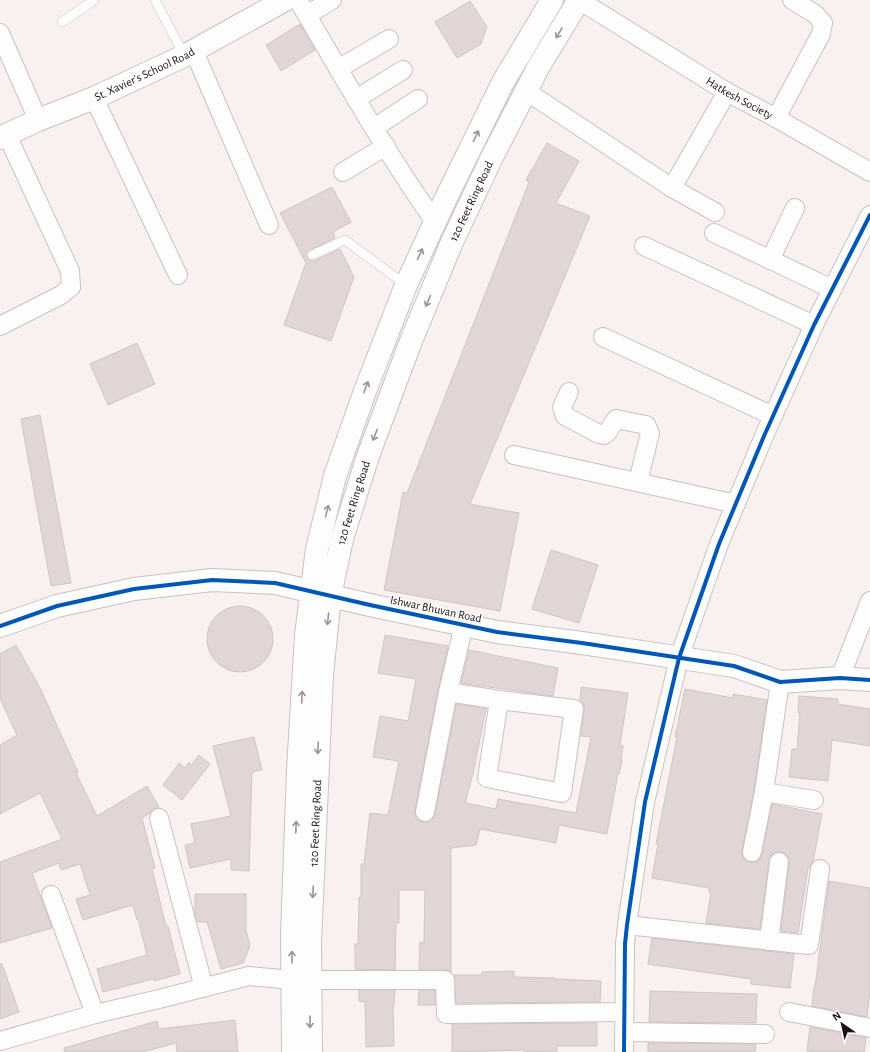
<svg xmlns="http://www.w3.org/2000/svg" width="870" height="1052" viewBox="0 0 870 1052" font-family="'Alegreya Sans',sans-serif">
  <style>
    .building { fill: #e1d5d5; stroke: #d1c5c5 }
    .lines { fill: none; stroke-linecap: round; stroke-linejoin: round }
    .lane-casing { stroke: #cbc0c0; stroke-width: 10 }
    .street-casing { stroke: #cbc0c0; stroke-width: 20 }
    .secondary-casing { stroke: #cbc0c0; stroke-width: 24 }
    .primary-casing { stroke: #cbc0c0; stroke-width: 24 }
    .lane { stroke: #fefdfd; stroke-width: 9 }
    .street { stroke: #fefdfd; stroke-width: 18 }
    .secondary { stroke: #fefdfd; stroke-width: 22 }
    .primary { stroke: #fefdfd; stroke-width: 22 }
    .cycleway-casing { stroke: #fefefe; stroke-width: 6 }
    .cycleway { stroke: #0057b8; stroke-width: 4 }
    .oneway { stroke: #9a9393 }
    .labels { text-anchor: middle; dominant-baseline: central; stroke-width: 3.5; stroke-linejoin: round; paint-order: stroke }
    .street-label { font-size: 12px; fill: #1f1111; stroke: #fefefe }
  </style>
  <rect width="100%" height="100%" fill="#f9f0f0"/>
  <path class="building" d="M470,1L487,27L481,44L457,58L435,22Z
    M300,24L315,50L281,71L266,45Z
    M547,143L579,161L556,203L590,216L470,504L519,513L500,611L384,590L403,492L407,493L529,182L526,180Z
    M332,187L351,222L333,232L335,238L310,250L306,255L309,260L314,261L340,249L354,277L331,341L284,325L306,263L280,213Z
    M137,343L155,384L108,405L90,364Z
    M40,415L71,583L51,586L21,419Z
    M551,550L598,565L579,623L532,609Z
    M207 639a33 33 0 1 1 66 0a33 33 0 1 1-66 0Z
    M385,635L448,646L438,690L415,810V816L418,820L423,822H429L433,819L435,814L456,704L486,709L473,774L465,803L496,809L498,799L576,813L591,737L581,736L584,710V705L580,700L581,687L628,693L620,745L623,746L621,760L622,761L619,774L618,773L607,834L559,825L556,843L480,829L476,845L451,848V972L445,970H419L420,942L424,943L425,890H399V923H396L395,970L355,969V944H358L359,897H361V864H364L370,813L388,815L399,761L373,757L380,716L408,721L416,679L378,673Z
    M16,645L40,688L78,772L76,773L97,816L147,786L159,807L152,810L150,813L142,818L155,868L152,869L166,926H168L180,974L154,981L153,979L103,992L97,969L147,955L138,919L137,920L133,905L83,920L76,899L90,895L80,864L61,870L59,863L32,873L52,928L0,943V862L62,839L40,793L0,814V745L17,735L0,699V654Z
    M469,650L558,668L553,696L461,683Z
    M685,689L733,698V694L767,700L754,790L742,850V855L745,860L750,862H756L760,859L762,854L772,804L822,814L813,862L808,869L798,933L781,931L789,863L788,858L786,854L781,852L775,853L771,855L769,860L760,929L706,923L711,893L709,892V888L652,878L658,844H656L677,737H675Z
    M799,696L838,699V704L870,709V746L832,740L828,781L789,777L792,749H797L800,713H798Z
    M254,737L262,770L252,772L249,871L231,870V859L190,868L185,845L195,843L191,824L231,816L213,746Z
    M199,755L210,764L182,800L163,785L179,763L185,768L189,762L191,766Z
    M829,881L870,888V991L867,1017L812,1006L814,987H815Z
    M195,894H246V930L250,946L243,963L221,969L207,922H197L195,914Z
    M652,938L794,954L790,988L751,984V979L648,964Z
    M0,964H2L19,1012L0,1019Z
    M514,971V977L555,978V979L601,981L600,1002L456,1003L454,975H483L482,972Z
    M359,990H395L394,1005H393L394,1046L366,1047L365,1002L359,1001Z
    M419,990H435V1005H418Z
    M650,991L757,994L756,1023L649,1022Z
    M235,1020L238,1052H177L176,1043L143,1052H65L64,1048L157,1021L159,1029Z
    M597,1023V1046H557V1051L524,1052V1050L452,1052V1024Z
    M810,1027L866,1038L864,1052H820L807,1051Z
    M648,1043L756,1044L755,1052H648Z"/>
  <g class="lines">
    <g class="lane-casing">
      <path id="lane" d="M155,0L184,55
        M62,22L94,0
        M312,255L345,240L406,285"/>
    </g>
    <g class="street-casing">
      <g id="street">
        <path d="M298,0C342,75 385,151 435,222"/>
        <path id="s1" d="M579,0L727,92L776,118L821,34L823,23L815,14L792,0"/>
        <path d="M307,15L332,0"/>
        <path d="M0,33L38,120"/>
        <path d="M194,51L269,225"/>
        <path d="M338,69L389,39"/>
        <path d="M526,91L672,188L715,212"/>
        <path d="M94,98L178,275"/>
        <path d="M356,99L403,70"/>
        <path d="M776,118L870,172"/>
        <path d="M374,128L418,99"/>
        <path d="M343,172L386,146"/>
        <path d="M672,188L727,92"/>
        <path d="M714,233L832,289"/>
        <path d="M644,246L814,325"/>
        <path d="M770,260L795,208"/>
        <path d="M0,326L61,295L71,287L70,271L7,135"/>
        <path d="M603,337L773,416"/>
        <path d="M569,392L562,407L565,416L599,434L604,435C611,431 611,424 616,419L646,425L650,433L638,482"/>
        <path d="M514,455L736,504"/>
        <path d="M464,625L448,692L499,700L487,778L562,793L574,709L499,700"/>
        <path d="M840,678L870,601"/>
        <path d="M764,792L814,800"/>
        <path d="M425,812L448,692"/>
        <path d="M159,818L204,988"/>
        <path d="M752,852L764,792L780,682"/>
        <path d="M51,895L95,1014"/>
        <path d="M627,925L809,945L820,869"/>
        <path d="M769,941L779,862"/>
        <path d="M310,980H445L446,1014L624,1012"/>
        <path d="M789,1012L870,1028"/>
        <path d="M624,1032L765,1034"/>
        <path d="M0,1041L95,1014L155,1000L249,976L293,980"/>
        <path d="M624,1052L625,944L627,925L645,802L679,658L719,544L764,436L814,325L870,215"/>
      </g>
    </g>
    <g class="secondary-casing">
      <g id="secondary">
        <path id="s2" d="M0,138L38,120L94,98L184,56L285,0"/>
        <path d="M0,626L57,606L134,589L212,580L275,583L370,605L497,632L582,643L734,666L780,682L840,678L870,680"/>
      </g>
    </g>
    <g class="primary-casing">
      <g id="primary">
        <path d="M293,1052L292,935L298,770L306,635L317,549L335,476L365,391L406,285L446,198L503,82L552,0"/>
        <path id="s3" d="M311,1052L310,943L322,675L330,596L342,539L368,456L411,341L452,242L492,157L526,91L539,66L579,0"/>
      </g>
    </g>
    <use href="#lane" class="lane"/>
    <use href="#street" class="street"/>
    <use href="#secondary" class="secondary"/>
    <use href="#primary" class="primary"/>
    <g class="cycleway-casing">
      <path id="cycleway" d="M0,626L57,606L134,589L212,580L275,583L370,605L497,632L582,643L734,666L780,682L840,678L870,680
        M624,1052L625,944L627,925L645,802L679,658L719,544L764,436L814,325L870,215"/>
    </g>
    <use href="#cycleway" class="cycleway"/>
  </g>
  <defs><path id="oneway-shaft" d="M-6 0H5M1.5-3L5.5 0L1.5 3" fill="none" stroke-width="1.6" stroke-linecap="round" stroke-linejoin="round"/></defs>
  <g class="oneway">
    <use href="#oneway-shaft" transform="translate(559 33) rotate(121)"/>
    <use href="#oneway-shaft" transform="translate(476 136) rotate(-64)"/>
    <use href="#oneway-shaft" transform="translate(420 254) rotate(-65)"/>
    <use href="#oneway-shaft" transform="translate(428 301) rotate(113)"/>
    <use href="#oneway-shaft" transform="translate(366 387) rotate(-69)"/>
    <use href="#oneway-shaft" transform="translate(375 435) rotate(111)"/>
    <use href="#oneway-shaft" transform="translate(327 511) rotate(-76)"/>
    <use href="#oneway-shaft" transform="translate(328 619) rotate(96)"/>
    <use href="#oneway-shaft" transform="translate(302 697) rotate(-87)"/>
    <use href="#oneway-shaft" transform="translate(318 748) rotate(93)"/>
    <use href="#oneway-shaft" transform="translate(296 827) rotate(-88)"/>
    <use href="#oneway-shaft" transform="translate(313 892) rotate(93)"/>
    <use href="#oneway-shaft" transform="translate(292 957) rotate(-91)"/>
    <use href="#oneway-shaft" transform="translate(310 1022) rotate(90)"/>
  </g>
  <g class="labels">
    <g class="street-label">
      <text stroke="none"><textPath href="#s2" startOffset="158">St. Xavier's School Road</textPath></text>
      <text stroke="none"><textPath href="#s1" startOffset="188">Hatkesh Society</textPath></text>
      <text stroke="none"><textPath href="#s3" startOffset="877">120 Feet Ring Road</textPath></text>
      <text stroke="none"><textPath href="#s3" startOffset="553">120 Feet Ring Road</textPath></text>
      <text transform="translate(436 609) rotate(12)">Ishwar Bhuvan Road</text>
      <text stroke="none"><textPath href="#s3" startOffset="229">120 Feet Ring Road</textPath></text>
    </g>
  </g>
  <g transform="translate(842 1024) rotate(326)" stroke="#fefefe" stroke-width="3" paint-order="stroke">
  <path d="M0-3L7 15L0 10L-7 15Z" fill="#1f1111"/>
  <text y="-6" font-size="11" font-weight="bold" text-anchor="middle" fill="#1f1111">N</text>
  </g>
</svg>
